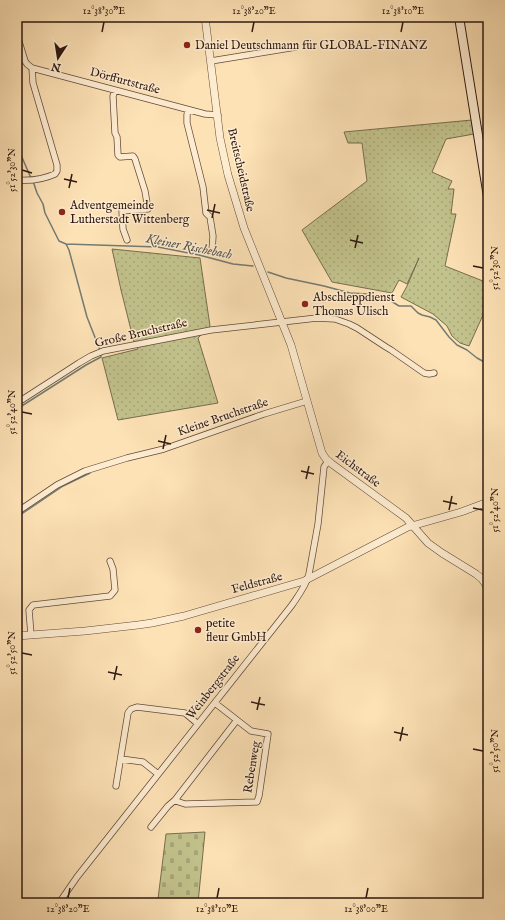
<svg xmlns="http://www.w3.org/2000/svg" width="505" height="920" viewBox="0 0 505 920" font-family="'IM FELL English',serif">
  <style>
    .green { fill: url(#green-dots); stroke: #786d4e }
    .cemetery { fill: url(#cemetery-stones); stroke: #786d4e }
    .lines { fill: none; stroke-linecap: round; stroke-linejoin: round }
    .stream { stroke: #737b73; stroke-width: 1.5 }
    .minor-casing { stroke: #624a3a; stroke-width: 7 }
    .tertiary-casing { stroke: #624a3a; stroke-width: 8 }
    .secondary-casing { stroke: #2e1810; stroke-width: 10 }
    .minor { stroke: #feecd0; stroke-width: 5.5 }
    .tertiary { stroke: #feecd0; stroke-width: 7 }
    .secondary { stroke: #feecd0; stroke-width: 8 }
    .ticks { fill: none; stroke: #2e1810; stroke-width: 1.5 }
    .poi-dot { fill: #8f2418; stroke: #feecd0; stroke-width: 1.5 }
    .labels { text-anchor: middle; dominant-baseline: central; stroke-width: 3; stroke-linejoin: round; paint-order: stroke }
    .poi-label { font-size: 12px; fill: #2e1810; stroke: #feecd0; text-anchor: start }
    .street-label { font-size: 12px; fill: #2e1810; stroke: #feecd0 }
    .water-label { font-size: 13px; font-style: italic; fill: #56524a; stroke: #feecd0 }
    .neatline { fill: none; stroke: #2e1810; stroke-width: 1.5 }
    .ticks-label { font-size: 10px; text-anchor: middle; fill: #2e1810 }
  </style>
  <defs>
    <pattern id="green-dots" width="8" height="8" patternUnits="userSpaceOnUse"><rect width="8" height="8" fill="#c2c28c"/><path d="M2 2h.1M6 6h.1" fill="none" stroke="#a7a678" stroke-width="1.8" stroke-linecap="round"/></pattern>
    <pattern id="cemetery-stones" width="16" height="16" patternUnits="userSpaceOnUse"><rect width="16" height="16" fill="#c2c28c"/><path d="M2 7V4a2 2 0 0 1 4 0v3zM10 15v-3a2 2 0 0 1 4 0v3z" fill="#a7a678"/></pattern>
  </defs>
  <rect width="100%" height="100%" fill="#fde2b6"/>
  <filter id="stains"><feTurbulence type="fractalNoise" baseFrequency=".005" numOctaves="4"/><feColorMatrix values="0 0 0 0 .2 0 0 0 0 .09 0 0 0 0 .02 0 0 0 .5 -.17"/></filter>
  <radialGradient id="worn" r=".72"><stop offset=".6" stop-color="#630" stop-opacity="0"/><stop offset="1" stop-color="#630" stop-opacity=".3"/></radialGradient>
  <path class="green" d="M472,120L474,134L446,139L432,172L452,181L448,189H454L451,214H456L445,266L488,283V304L469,346L460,343L452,336L447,326L433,314L401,297L407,286L419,258L407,284L399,280L392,293L332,282L302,230L367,181L362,143H348L344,132Z
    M112,249L200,258L210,326L198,338L218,403L118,420L102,358L138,349L134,342L121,290Z"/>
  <path class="cemetery" d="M205,832L198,903H179L158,899L166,834Z"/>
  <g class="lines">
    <path class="stream" d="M17,146L31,178
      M33,181L37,193L43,204L45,213L59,241L66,244L158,247L199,255L233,264L253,266
      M66,244L69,250L87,317L100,350
      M268,272L286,278L324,286L350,293L367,294L373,295L391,301L399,306H411L418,313L422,315L430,317L436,320L449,337L457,345L467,350L477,358L488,364
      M17,409L86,365L101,357V354
      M17,517L63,486L90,473"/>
    <g class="minor-casing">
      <path id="minor" d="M17,35L25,61L27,64L32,68L205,114L218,115
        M211,61L296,47
        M115,90L113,96L115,133L117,137L118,155L120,157L133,156L135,159L145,191L148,209L122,211L123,229L127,240
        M188,110L187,115V123L203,187L206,213L210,217L213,236L212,251
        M17,180C30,181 42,180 55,174L57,171V165L33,83L32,68
        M17,403L79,363L91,356L103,351L211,330L317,318L335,319L349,324L357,328L386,347L391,350L424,373L429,374L434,373
        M17,512L57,485L85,471L127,458L164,449L264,414L307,401
        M31,635L29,610L33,605L110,596L115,590L113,569L110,561
        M215,703L251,731L268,734L259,796L257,802L185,804L179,802L175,800L237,720
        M121,759L143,762L158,774
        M116,786L128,713L131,709L137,707L185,713L198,724
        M151,827L168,806L175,800
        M59,903L77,877L292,605C298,596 306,586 309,574L318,524L324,467L328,461"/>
    </g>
    <g class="tertiary-casing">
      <path id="tertiary" d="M205,17L220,138L228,175L244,228L291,345L322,453L326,459L332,464L406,518L428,543L442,553L476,574L482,579L488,588
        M17,636L85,631L138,625L152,623L184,616L304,581L408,527L461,512L488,502"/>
    </g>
    <g class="secondary-casing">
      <path id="secondary" d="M459,17L488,197"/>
    </g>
    <use href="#minor" class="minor"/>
    <use href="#tertiary" class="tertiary"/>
    <use href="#secondary" class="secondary"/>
  </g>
  <path class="ticks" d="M102,32L104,22M252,32L254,22M401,32L403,22M22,170L32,173M64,179L77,182M69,188L72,174M207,210L220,213M212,218L215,204M350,240L363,243M355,248L358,235M473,266L483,268M22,412L32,414M158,441L171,444M163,449L166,435M301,471L314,474M306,479L309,466M443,501L457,504M473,508L483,510M449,510L452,496M22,653L32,655M108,672L122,675M114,680L117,666M251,702L265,705M257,710L260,697M394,732L408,735M400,741L403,727M473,749L483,751M68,898L70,888M217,898L219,888M366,898L368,888"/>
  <g class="poi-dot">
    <circle cx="187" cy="45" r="4"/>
    <circle cx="62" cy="212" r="4"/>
    <circle cx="305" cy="304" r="4"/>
    <circle cx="198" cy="630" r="4"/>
  </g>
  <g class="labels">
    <g class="poi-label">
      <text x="195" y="45">Daniel Deutschmann für GLOBAL-FINANZ</text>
      <text x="70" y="205">Adventgemeinde<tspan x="70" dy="14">Lutherstadt Wittenberg</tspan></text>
      <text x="313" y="297">Abschleppdienst<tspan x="313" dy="14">Thomas Ulisch</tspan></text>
      <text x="206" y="623">petite<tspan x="206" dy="14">fleur GmbH</tspan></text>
    </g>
    <g class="street-label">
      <text transform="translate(125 81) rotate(15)">Dörffurtstraße</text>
      <text transform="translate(241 170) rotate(77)">Breitscheidstraße</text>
      <text transform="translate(141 333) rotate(-13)">Große Bruchstraße</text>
      <text transform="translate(223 417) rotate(-19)">Kleine Bruchstraße</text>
      <text transform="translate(358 469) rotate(37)">Eichstraße</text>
      <text transform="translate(257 583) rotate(-15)">Feldstraße</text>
      <text transform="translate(213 687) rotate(-52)">Weinbergstraße</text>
      <text transform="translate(252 767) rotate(-81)">Rebenweg</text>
    </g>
    <g class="water-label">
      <text transform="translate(189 247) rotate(11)">Kleiner Rischebach</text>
    </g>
  </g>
  <rect width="505" height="920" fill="none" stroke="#fde2b6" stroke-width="44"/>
  <g transform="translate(58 58) rotate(192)" stroke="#feecd0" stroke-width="3" paint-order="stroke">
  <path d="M0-3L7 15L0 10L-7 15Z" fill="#2e1810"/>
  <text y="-6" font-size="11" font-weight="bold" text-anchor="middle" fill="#2e1810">N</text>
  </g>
  <rect x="22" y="22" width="461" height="876" class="neatline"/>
  <g class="ticks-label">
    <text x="104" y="14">12°38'30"E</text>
    <text x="254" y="14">12°38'20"E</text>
    <text x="403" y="14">12°38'10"E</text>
    <text transform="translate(11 170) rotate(-90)" y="4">51°52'30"N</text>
    <text transform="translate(494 268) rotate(-90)" y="4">51°52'30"N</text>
    <text transform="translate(11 412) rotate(-90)" y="4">51°52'40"N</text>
    <text transform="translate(494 510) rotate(-90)" y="4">51°52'40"N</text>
    <text transform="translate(11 653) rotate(-90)" y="4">51°52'50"N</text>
    <text transform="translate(494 751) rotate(-90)" y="4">51°52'50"N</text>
    <text x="68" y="912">12°38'20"E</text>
    <text x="217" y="912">12°38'10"E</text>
    <text x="366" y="912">12°38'00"E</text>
  </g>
  <rect width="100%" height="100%" filter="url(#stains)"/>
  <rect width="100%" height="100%" fill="url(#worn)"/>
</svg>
